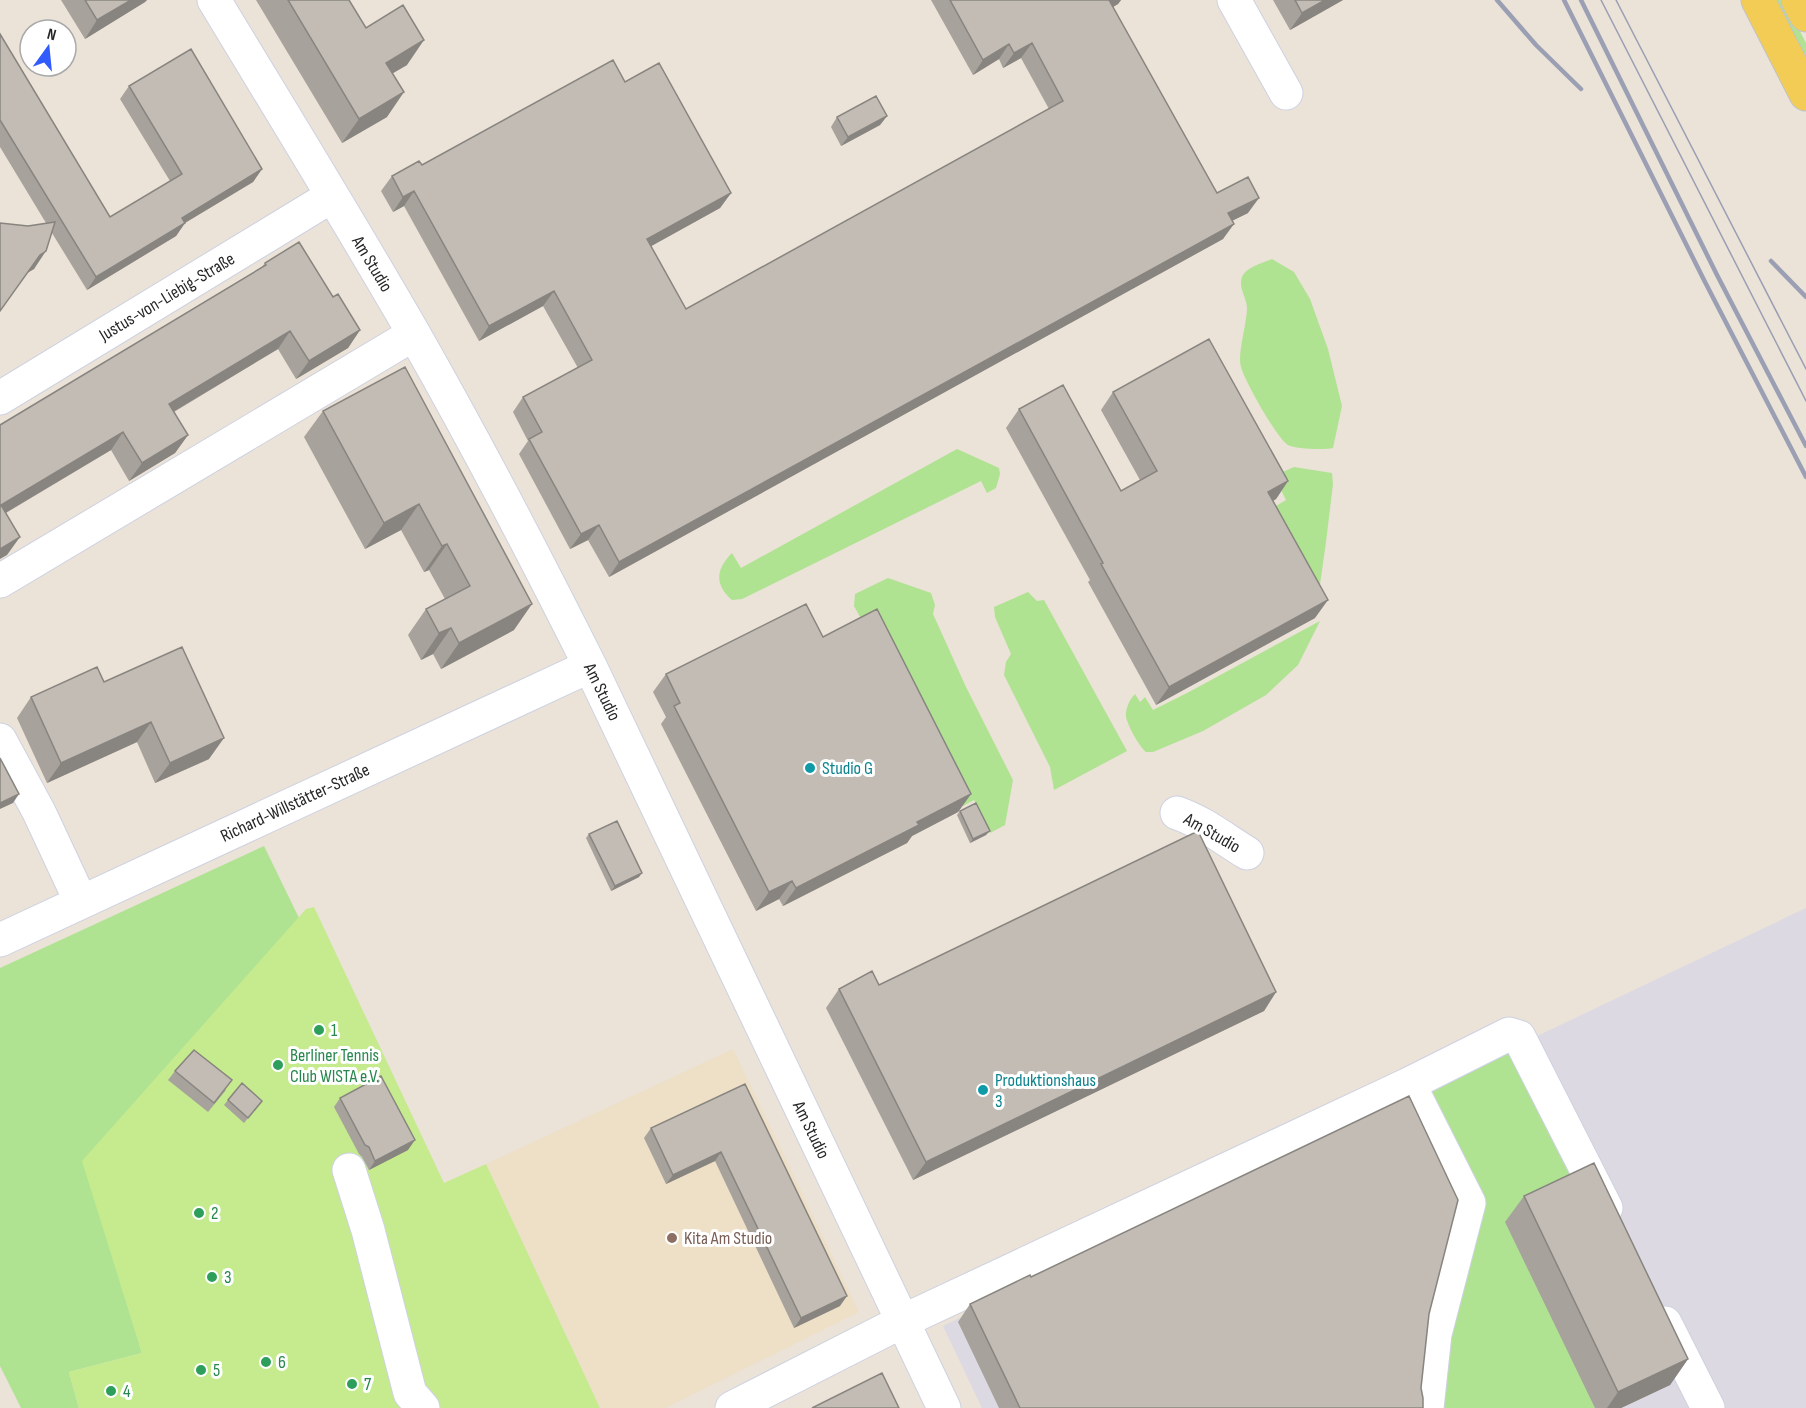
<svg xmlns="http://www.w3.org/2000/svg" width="1806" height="1408" viewBox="0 0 1806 1408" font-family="'Sofia Sans Condensed',sans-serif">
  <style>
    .industrial { fill: #dcd9e2 }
    .education { fill: #ede0c7 }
    .green { fill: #afe392 }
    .pitch { fill: #c5eb8e }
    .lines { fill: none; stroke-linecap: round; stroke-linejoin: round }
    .minor-casing { stroke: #ced2e1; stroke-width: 35 }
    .major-casing { stroke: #c3c3c3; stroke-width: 35 }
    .minor { stroke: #fff; stroke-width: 33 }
    .major { stroke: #f3cc55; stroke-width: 33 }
    .tram { stroke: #9b9fb3; stroke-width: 1.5 }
    .rail { stroke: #9b9fb3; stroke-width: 4.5 }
    .wall { fill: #a7a29c }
    .shaded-wall { fill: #88847f }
    .building { fill: #c2bcb5; stroke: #88847f; stroke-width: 1.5 }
    .culture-dot { fill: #0f9aa8; stroke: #fff; stroke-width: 2 }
    .leisure-dot { fill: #2e9e5b; stroke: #fff; stroke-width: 2 }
    .education-dot { fill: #8d6e63; stroke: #fff; stroke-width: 2 }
    .labels { text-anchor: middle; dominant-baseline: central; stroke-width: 6; stroke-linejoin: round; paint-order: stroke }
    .street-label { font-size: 18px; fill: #272727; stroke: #fff }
    .culture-label { font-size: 18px; fill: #0d838f; stroke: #fff; text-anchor: start }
    .leisure-label { font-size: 18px; fill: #27864d; stroke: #fff; text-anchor: start }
    .education-label { font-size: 18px; fill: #785e54; stroke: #fff; text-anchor: start }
  </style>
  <rect width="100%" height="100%" fill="#ebe2d8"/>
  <path class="industrial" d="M1806,908V1408H982L943,1326L1426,1089Z"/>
  <path class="education" d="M733,1049L859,1312L666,1408H600L486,1164Z"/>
  <path class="green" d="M1772,0H1784L1806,43V66Z
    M1272,259L1294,272L1310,299L1328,349L1342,406L1333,448C1325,450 1295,449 1288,445C1278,440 1244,380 1241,367C1237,354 1247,324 1247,308C1247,298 1238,288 1242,277C1246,267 1263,263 1272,259Z
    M957,449L999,468L1000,474L996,488L987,493L981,481L742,599L732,600C714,584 716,569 732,553L741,568Z
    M1294,467L1332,473L1333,484L1326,542L1318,599L1269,510L1286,500L1274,476Z
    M888,578L931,593L935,605L933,614L966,687L1013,780L1005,825L990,833L974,800L963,806L854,606L855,594Z
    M1028,592L1037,601L1044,600L1127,751L1054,790L1050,767L1004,675L1006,662L1011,654L995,617L994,607Z
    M1320,621L1298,665L1266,695L1203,731L1153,752H1146C1139,746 1128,726 1126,717C1125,709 1130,699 1135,694L1140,702L1145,697L1153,710L1189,692Z
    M264,846L299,918L83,1161L142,1353L69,1372L79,1408H21L0,1366V968Z
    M1507,1052L1511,1054L1583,1185L1595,1408H1427L1426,1089Z"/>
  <path class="pitch" d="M314,907L444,1183L486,1164L600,1408H79L69,1372L142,1353L82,1161L306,909Z"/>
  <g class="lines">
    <g class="minor-casing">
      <path id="minor" d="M214,0C281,111 349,221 414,334C476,443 534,554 590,666L944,1408
        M1234,0L1286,93
        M0,398L332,196
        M0,581L414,334
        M0,740L39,812L81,902
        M1177,813C1203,822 1224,839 1247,853
        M0,940L590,666
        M1409,1084L1509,1034L1519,1037L1606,1208
        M349,1170L368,1230L410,1393L423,1408
        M1665,1323L1708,1408
        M732,1408L903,1321L1409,1084L1469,1203L1435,1334L1427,1408"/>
    </g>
    <g class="major-casing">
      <path id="major" d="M1758,0L1806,94
        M1798,0L1806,15"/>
    </g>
    <use href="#minor" class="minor"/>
    <use href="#major" class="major"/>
    <path class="tram" d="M1601,0L1806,401
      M1616,0L1806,369"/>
    <path class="rail" d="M1497,0L1536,45L1581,89
      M1564,0L1705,282L1806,477
      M1581,0L1717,275L1806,446
      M1771,261L1806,297"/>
  </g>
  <path class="wall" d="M61,0H147L145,2L85,39Z
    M256,0H349L366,28L407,65L393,73L387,117L342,143Z
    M931,0H1121L1118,4L1113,7L1217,193L1248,213L1232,221L1223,239L609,577L588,540L570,549L519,454L528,441L513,412L523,397L578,368L543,306L479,341L404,206L393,212L381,191L392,176L422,165L625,82L731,193L720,208L651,246L686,309L1049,109L1021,58L1003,68L999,59L973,75Z
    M1273,0H1343L1290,30Z
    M0,34L110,217L170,181L120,99L129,86L262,169L253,182L185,223L176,236L87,290L52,233L34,269L27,273L28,226L46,223L0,147Z
    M887,116L880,125L841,146L831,127L837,117Z
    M265,263L333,297L360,330L348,348L296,379L278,349L174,412L188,435L175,453L129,481L111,450L6,513L7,555L0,425L262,267Z
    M405,367L514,630L441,669L433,654L421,660L408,635L426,609L445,599L429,570L424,572L401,530L365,549L304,437L323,411Z
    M1113,392L1288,481L1276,499L1273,501L1315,618L1156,705L1088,582L1090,580L1006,428L1019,409L1121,491L1140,480L1101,410Z
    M823,637L971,794L958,812L912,836L907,843L783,906L779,899L756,911L661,724L666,717L653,692L666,674Z
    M104,682L209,759L155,783L137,742L47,783L17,718L31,697Z
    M960,811L986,835L970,843L957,815Z
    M589,834L639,877L611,891L586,838Z
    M879,985L1276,992L1264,1011L913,1180L826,1008L839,989Z
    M175,1071L226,1090L208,1112L168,1080Z
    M745,1084L840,1306L794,1328L715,1161L666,1184L644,1138L651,1128Z
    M340,1098L408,1150L369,1170L362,1157L359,1154L334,1107Z
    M228,1100L262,1101L244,1123L224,1105Z
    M1524,1196L1688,1359L1670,1385L1621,1408H1595L1505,1222Z
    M1031,1277L1429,1314L1421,1388L1423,1408H999L958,1322L970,1304Z"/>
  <path class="shaded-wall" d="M131,0H147L145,2L85,39L97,20Z
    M1109,0H1121L1118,4L1099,15Z
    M1325,0H1343L1290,30L1302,13Z
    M424,40L407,65L369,87L386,63Z
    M1032,43L1021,58L1003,68L1014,53Z
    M1009,44L999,59L973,75L983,60Z
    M404,92L387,117L342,143L359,119Z
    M887,116L880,125L841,146L848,137Z
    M262,169L253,182L173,230L182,218Z
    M414,191L404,206L393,212L403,197Z
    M731,193L720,208L637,254L647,239Z
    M1259,198L1248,213L1217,228L1228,213Z
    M185,223L176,236L87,290L96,277Z
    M1234,224L1223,239L609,577L619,562Z
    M46,251L34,269L27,273L40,255Z
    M554,291L543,306L479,341L489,326Z
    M360,330L348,348L296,379L309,361Z
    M290,331L278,349L156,422L169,404Z
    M123,432L111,450L0,516L1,505Z
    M188,435L175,453L129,481L142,463Z
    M1288,481L1276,499L1256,511L1268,492Z
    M419,504L401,530L365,549L384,523Z
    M599,525L588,540L570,549L581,534Z
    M20,537L7,555L0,559V549Z
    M447,544L429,570L424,572L442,546Z
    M1328,600L1315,618L1156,705L1169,687Z
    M532,604L514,630L441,669L459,643Z
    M451,628L433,654L421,660L439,633Z
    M151,722L137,742L47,783L61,763Z
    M224,738L209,759L155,783L170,763Z
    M19,794L13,803L0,809V803Z
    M971,794L958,812L912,836L907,843L783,906L796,888L917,822Z
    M990,831L986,835L970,843L973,839Z
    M642,873L639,877L611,891L615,886Z
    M792,881L779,899L756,911L769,892Z
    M1276,992L1264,1011L913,1180L926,1162Z
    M415,1140L408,1150L369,1170L375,1161Z
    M721,1152L715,1161L666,1184L673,1175Z
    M847,1296L840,1306L794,1328L801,1318Z
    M1688,1359L1670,1385L1621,1408H1607L1618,1392Z"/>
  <path class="building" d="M85,0H131L97,20Z
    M288,0H349L366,28L403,5L424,40L386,63L404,92L359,119Z
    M950,0H1109L1217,193L1248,177L1259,198L1228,213L1234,224L619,562L599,525L581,534L529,439L542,432L523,397L592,360L554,291L489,326L414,191L403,197L392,176L419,161L422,165L613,60L625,82L659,63L731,193L647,239L686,309L1063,101L1032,43L1014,53L1009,44L983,60Z
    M1295,0H1325L1302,13Z
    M0,34L110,217L182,174L129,86L191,49L262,169L182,218L185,223L96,277L0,120Z
    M876,96L887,116L848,137L837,117Z
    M55,222L46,251L40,255L0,311V223L28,226Z
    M299,242L333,297L338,294L360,330L309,361L290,331L169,404L188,435L142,463L123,432L1,505L20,537L0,549V425L266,265L265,263Z
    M1209,339L1288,481L1268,492L1328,600L1169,687L1101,564L1103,563L1019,409L1063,385L1121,491L1157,471L1113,392Z
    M405,367L532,604L459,643L451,628L439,633L426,609L470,586L447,544L442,546L419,504L384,523L323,411Z
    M806,604L823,637L877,609L971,794L917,822L919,825L796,888L792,881L769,892L674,706L680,703L666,674Z
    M182,647L224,738L170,763L151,722L61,763L31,697L97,667L104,682Z
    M0,758L19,794L0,803Z
    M976,803L990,831L973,839L960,811Z
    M617,821L642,873L615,886L589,834Z
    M1198,831L1276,992L926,1162L839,989L872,971L879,985Z
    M194,1050L232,1080L214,1103L175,1071Z
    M381,1076L415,1140L375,1161L369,1147L365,1145L340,1098Z
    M242,1083L262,1101L248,1118L228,1100Z
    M745,1084L847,1296L801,1318L721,1152L673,1175L651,1128Z
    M1409,1096L1458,1200L1429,1314L1421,1388L1423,1398V1408H1020L970,1304L1030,1275L1031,1277Z
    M1594,1163L1688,1359L1618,1392L1524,1196Z
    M882,1373L899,1408H812Z"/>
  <g class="culture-dot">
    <circle cx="810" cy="768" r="6"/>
    <circle cx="983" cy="1090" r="6"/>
  </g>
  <g class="leisure-dot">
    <circle cx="319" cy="1030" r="6"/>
    <circle cx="278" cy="1065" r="6"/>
    <circle cx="199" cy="1213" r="6"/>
    <circle cx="212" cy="1277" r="6"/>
    <circle cx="266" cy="1362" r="6"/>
    <circle cx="201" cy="1370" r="6"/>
    <circle cx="352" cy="1384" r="6"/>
    <circle cx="111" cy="1391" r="6"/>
  </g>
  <circle class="education-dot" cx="672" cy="1238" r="6"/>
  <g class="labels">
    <g class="street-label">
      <text transform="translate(372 264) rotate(59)">Am Studio</text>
      <text transform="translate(167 297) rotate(-31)">Justus-von-Liebig-Straße</text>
      <text transform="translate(602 692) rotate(64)">Am Studio</text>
      <text transform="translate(295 803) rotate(-25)">Richard-Willstätter-Straße</text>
      <text transform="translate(1212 833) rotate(30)">Am Studio</text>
      <text transform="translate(811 1130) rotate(64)">Am Studio</text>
    </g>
    <g class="culture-label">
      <text x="822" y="768">Studio G</text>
      <text x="995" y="1080">Produktionshaus<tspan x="995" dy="21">3</tspan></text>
    </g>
    <g class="leisure-label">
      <text x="331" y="1030">1</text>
      <text x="290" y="1055">Berliner Tennis<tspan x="290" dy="21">Club WISTA e.V.</tspan></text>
      <text x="211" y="1213">2</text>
      <text x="224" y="1277">3</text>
      <text x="278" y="1362">6</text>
      <text x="213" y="1370">5</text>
      <text x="364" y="1384">7</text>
      <text x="123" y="1391">4</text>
    </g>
    <g class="education-label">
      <text x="684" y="1238">Kita Am Studio</text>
    </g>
  </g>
  <g transform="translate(48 48) rotate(15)"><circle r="28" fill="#ffffff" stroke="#a9a9a9" stroke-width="1.5"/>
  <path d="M0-4.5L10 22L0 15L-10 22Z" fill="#325bfd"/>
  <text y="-9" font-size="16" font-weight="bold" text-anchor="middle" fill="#272727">N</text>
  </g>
</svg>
